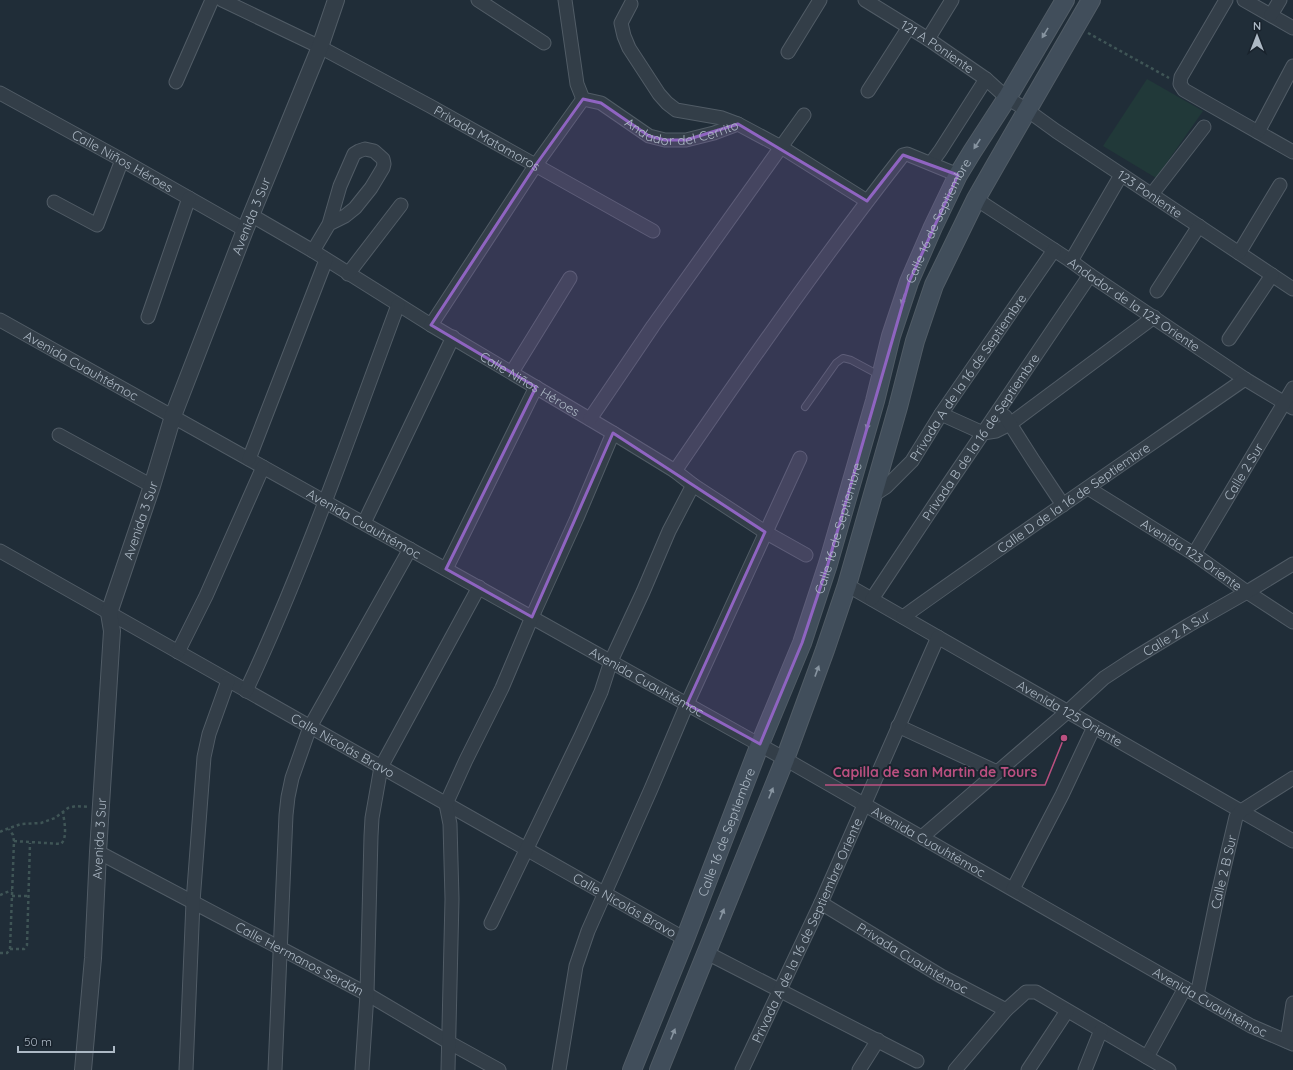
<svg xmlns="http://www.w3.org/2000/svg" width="1293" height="1070" viewBox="0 0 1293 1070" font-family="Quicksand,sans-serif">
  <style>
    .green { fill: #213939 }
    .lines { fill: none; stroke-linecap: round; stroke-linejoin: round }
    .service-casing { stroke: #515c66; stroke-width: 8 }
    .minor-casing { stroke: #515c66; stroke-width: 15 }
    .tertiary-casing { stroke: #515c66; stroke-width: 18 }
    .secondary-casing { stroke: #515c66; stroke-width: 20 }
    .path { stroke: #3f5556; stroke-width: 2.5; stroke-dasharray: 3 3; stroke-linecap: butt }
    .service { stroke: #333e48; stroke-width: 6 }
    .minor { stroke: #333e48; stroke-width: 13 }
    .tertiary { stroke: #333e48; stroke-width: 16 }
    .secondary { stroke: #414e5b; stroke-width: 18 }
    .oneway { fill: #8794a0 }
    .marked { fill: #8f64c1; fill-opacity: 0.2; stroke: #8f64c1; stroke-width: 3; stroke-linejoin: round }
    .labels { text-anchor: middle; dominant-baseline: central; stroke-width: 4; stroke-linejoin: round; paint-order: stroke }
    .street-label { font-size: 13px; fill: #adb9c5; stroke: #19232d }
    .leader { fill: none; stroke: #bb5080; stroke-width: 1.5 }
    .callout-dot { fill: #bb5080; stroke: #19232d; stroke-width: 1.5 }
    .callout-label { font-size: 14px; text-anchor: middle; font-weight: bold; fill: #bb5080; stroke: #19232d; stroke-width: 4; stroke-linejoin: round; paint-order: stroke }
  </style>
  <rect width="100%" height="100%" fill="#202d38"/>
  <path class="green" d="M1147,79L1203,111L1156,178L1103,146Z"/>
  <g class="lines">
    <g class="service-casing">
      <path id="service" d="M805,407L836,363L843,358L851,360L879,375"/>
    </g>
    <g class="minor-casing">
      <g id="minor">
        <path id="s1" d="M222,0L320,47L430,106L653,231"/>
        <path d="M478,0L544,43"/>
        <path id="s2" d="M565,0L577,84L583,99L601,103L649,136L665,140H686L714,133L738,124"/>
        <path id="s3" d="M865,0L928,39L986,79L1007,98L1027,110L1056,131L1293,289"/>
        <path d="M1226,0L1181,77L1180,84L1184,90L1293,152"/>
        <path d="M1244,0L1293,28"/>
        <path d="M631,4L621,23L624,36L629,48L659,94L667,103L676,110L722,118L738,124L781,147L867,201"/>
        <path d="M1271,15L1280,0"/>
        <path d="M928,39L952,0"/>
        <path d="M788,52L820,0"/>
        <path d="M176,82L212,0"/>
        <path d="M868,91L909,27"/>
        <path id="s4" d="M0,93L122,160L245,230"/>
        <path d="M1258,132L1293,66"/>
        <path d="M931,163L940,151L986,79"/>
        <path d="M1152,194L1204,127"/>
        <path id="s5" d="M976,199L1071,261L1090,275L1245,379L1293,408"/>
        <path d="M54,202L97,225L122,160"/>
        <path id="s6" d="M251,215L313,251L431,325L613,433L675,471L693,485L765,532L806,555"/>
        <path d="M313,251L329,224L340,186L354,154L359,151L365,149L374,151L383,159L384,164L383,168L371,188L355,208L345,216L329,224"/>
        <path d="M1239,253L1280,185"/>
        <path d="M1071,261L1121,175"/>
        <path d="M348,274L401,205"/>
        <path d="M1157,291L1199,226"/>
        <path d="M148,317L189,198"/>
        <path id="s7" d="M0,320L785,759L1251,1026L1293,1044"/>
        <path d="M431,325L535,166L583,99"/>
        <path d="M1229,339L1272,275"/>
        <path d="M512,372L570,278"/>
        <path d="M941,414L983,433L996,431L1010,424L1154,317"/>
        <path d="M1005,416L1033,460L1063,505"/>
        <path d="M590,419L653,326L804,115"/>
        <path d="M59,435L152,486"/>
        <path d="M249,459L326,260"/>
        <path d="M675,471C748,364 823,257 903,155L907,154L958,175"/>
        <path id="s8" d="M1088,488L1194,554L1247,592L1293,622"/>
        <path id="s9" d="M872,496L886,487L912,461L941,414L1054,250"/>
        <path d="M364,523L453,337"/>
        <path id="s10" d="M0,551L685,939"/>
        <path id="s11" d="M1194,554L1293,388"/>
        <path d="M446,569L536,387"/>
        <path id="s12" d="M847,585L1293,841"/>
        <path id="s13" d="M872,599L939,498L1090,275"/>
        <path id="s14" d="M903,617C1016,536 1131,458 1245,379"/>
        <path d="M178,652L206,596L263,467"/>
        <path d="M246,691C305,565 350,434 398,305"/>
        <path d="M898,726L997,772"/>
        <path id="s15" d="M922,837L1067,712L1104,678L1133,659L1189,625L1247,592L1293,564"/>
        <path id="s16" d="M98,852L367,994L450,1043L499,1070"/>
        <path d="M1013,889L1062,795L1094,727"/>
        <path id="s17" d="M821,903L941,976L1006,1010"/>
        <path d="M491,923L581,736L601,692L611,661L643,592L669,531L693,485"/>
        <path d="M707,953L917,1061"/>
        <path id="s18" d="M1197,995L1217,898L1236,817L1241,811L1293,778"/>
        <path d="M1287,1041L1293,1003"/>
        <path d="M1147,1057L1185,988"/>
        <path d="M186,1070L193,902L204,757L209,734L228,681"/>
        <path d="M275,1070L286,815L288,797L292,778L310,727L410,549"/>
        <path d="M362,1070L367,994L371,836L372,818L381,767L479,587"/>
        <path d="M448,1070L452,899L450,824L446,804L466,760L502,688L532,617L577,518L613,433"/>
        <path d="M559,1070L576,966L588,931L651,789L687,704L800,458"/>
        <path id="s19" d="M742,1070L821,903L938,637"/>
        <path d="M859,1070L878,1040"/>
        <path d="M955,1070L1006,1010L1026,992H1036L1169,1070"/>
        <path d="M1028,1070L1067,1011"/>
        <path d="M1085,1070L1101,1030"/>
      </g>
    </g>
    <g class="tertiary-casing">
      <g id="tertiary">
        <path id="s20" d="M83,1070L93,958L98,852L112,631L109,613L152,486L173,416L245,230L320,47L336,0"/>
      </g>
    </g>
    <g class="secondary-casing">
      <g id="secondary">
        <path id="s21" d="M632,1070L685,939L760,744L802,643L828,564L875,401L891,336L909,282L933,227L958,175L972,152L1007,98L1065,0"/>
        <path d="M659,1070L785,759L825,650L847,585L898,407L915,341L934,285L976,199L996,164L1091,0"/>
      </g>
    </g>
    <path class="path" d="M1088,33L1169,78
      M0,832L4,830L21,824L41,823L55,818L68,808L76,806L89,807
      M14,841L61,844C68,837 64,821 63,812
      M0,895L12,890
      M12,896H28
      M10,949H24L27,945L30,843
      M0,953H7L10,949L14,841L13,835L9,829"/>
    <use href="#service" class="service"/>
    <use href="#minor" class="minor"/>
    <use href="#tertiary" class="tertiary"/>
    <use href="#secondary" class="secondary"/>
  </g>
  <defs><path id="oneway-solid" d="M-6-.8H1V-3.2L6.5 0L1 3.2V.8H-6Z"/></defs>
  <g class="oneway">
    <use href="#oneway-solid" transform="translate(1045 33) rotate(121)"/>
    <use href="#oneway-solid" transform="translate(977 144) rotate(123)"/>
    <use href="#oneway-solid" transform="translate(903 299) rotate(108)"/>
    <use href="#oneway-solid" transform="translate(868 424) rotate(106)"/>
    <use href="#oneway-solid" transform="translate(817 671) rotate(-70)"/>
    <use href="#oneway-solid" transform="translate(771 793) rotate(-68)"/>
    <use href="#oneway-solid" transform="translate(722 914) rotate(-68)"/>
    <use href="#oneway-solid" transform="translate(673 1034) rotate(-68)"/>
  </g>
  <path class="marked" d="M583,99L601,103L649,136L665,140H686L738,124L867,201L903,155L958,175L909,282L828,564L802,643L760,744L687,704L765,532L613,433L532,617L446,569L536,387L431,325L535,166Z"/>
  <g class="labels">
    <g class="street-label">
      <text stroke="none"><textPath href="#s3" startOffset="86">121 A Poniente</textPath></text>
      <text stroke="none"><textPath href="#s2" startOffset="210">Andador del Cerrito</textPath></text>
      <text stroke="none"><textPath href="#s1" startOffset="299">Privada Matamoros</textPath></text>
      <text stroke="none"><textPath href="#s4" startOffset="140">Calle Niños Héroes</textPath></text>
      <text stroke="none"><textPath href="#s3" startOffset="345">123 Poniente</textPath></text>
      <text stroke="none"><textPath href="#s20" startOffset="880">Avenida 3 Sur</textPath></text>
      <text stroke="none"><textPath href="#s21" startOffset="904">Calle 16 de Septiembre</textPath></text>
      <text stroke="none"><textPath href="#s5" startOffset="190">Andador de la 123 Oriente</textPath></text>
      <text stroke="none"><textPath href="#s7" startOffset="93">Avenida Cuauhtémoc</textPath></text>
      <text stroke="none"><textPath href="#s9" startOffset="154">Privada A de la 16 de Septiembre</textPath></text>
      <text stroke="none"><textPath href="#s6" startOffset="326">Calle Niños Héroes</textPath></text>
      <text stroke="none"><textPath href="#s13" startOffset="195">Privada B de la 16 de Septiembre</textPath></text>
      <text stroke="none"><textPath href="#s11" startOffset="96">Calle 2 Sur</textPath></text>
      <text stroke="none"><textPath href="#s14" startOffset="208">Calle D de la 16 de Septiembre</textPath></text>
      <text stroke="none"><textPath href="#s20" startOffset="556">Avenida 3 Sur</textPath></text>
      <text stroke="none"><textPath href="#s7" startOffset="417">Avenida Cuauhtémoc</textPath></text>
      <text stroke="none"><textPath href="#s21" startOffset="580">Calle 16 de Septiembre</textPath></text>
      <text stroke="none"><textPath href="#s8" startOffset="123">Avenida 123 Oriente</textPath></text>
      <text stroke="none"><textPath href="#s15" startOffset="327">Calle 2 A Sur</textPath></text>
      <text stroke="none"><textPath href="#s7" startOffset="741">Avenida Cuauhtémoc</textPath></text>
      <text stroke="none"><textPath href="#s12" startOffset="257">Avenida 125 Oriente</textPath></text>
      <text stroke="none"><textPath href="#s10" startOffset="394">Calle Nicolás Bravo</textPath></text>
      <text stroke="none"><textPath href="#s21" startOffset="256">Calle 16 de Septiembre</textPath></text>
      <text stroke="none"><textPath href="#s20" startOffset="232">Avenida 3 Sur</textPath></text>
      <text stroke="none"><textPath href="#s7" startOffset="1065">Avenida Cuauhtémoc</textPath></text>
      <text stroke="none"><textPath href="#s18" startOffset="126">Calle 2 B Sur</textPath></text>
      <text stroke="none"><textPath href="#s10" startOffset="718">Calle Nicolás Bravo</textPath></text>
      <text stroke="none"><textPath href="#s19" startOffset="154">Privada A de la 16 de Septiembre Oriente</textPath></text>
      <text stroke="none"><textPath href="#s17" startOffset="107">Privada Cuauhtémoc</textPath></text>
      <text stroke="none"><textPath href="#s16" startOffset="228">Calle Hermanos Serdán</textPath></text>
      <text stroke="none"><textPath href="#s7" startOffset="1389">Avenida Cuauhtémoc</textPath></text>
    </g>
  </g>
  <path class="leader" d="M1064 738L1045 785H825"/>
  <circle class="callout-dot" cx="1064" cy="738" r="4"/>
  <g class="callout-label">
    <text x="935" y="777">Capilla de san Martin de Tours</text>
  </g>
  <g transform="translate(1257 36)" stroke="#19232d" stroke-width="3" paint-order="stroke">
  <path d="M0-3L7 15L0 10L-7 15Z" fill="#adb9c5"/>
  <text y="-6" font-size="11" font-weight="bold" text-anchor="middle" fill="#adb9c5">N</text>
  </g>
  <path d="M18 1046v6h96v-6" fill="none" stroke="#adb9c5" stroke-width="2"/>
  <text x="24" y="1046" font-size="12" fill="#adb9c5" stroke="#19232d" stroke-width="3" paint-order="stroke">50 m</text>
</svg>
